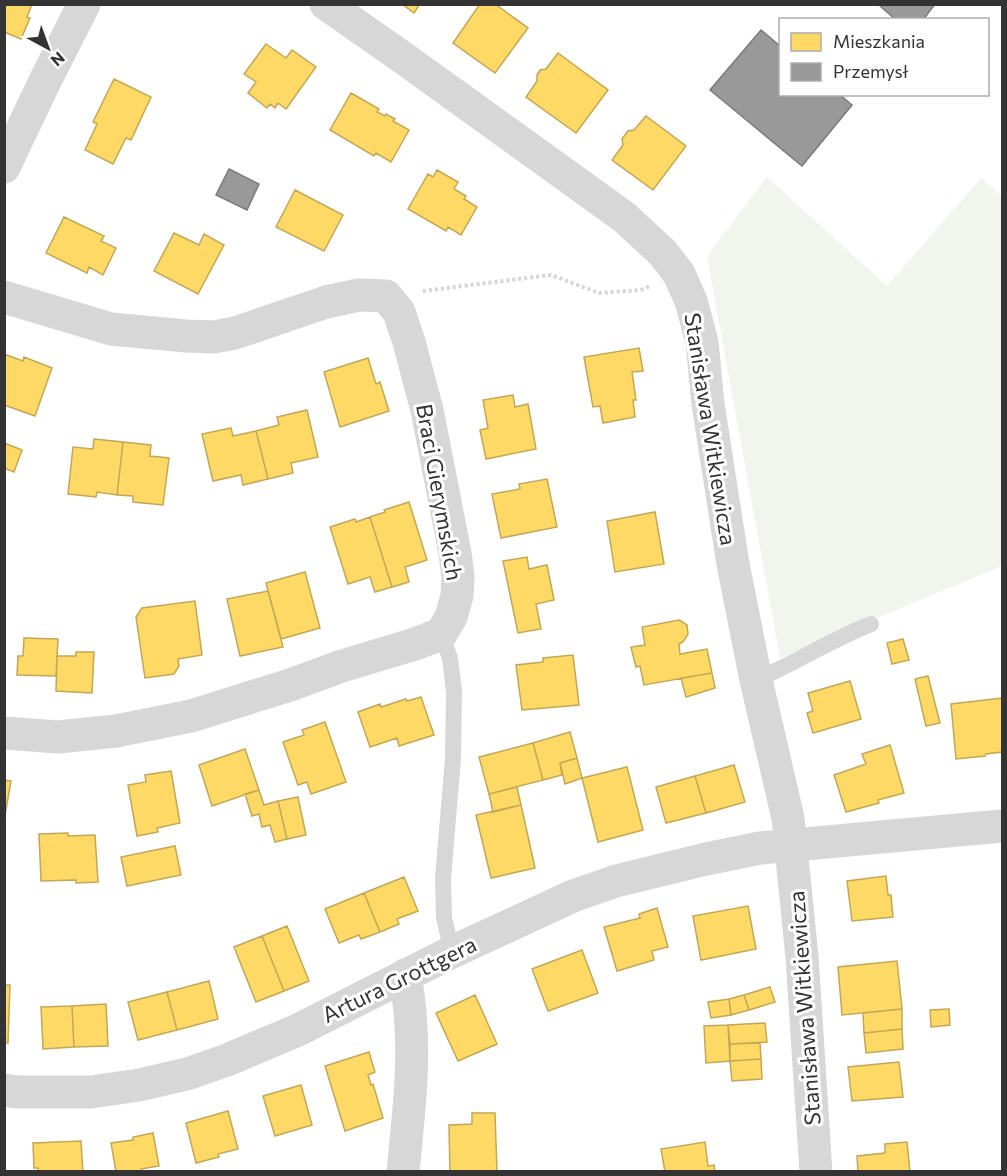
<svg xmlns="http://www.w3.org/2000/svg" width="1007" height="1176" viewBox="0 0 1007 1176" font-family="Commissioner,sans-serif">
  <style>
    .green { fill: #f1f5ed }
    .homes { fill: #ffd966; stroke: #c2a757; stroke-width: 1.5 }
    .industry { fill: #999; stroke: #7a7a7a; stroke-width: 1.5 }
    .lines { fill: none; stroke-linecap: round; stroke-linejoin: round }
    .path { stroke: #d6d6d6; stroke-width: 4; stroke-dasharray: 3 3; stroke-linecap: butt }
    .lane { stroke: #d7d7d7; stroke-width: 16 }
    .street { stroke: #d7d7d7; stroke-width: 33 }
    .labels { text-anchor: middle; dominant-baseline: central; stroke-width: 6; stroke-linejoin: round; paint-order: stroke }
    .street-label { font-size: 22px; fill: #333; stroke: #fff }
  </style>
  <rect width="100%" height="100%" fill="#fff"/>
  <path class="green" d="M767,177L887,286L981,178L1002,196V566L780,658L707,256Z"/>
  <path class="homes" d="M4,4H32L27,17L30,18L21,39L4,32Z
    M402,4H420L414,13Z
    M480,4H495L528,28L495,73L453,43Z
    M266,44L286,58L292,50L316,67L286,109L278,103L275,108L270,104L267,108L248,93L256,82L244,74Z
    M558,53L608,90L576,133L526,97L537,81V75L540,70L546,69Z
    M114,79L151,97L131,140L126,138L113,164L85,150L97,124L93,122Z
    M351,93L379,109L377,112L385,116L386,114L395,119L393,121L409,130L391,162L376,153L374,156L330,130Z
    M646,116L686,146L653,190L612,160L623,145L622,139L628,131L634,130Z
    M437,170L458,182L454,189L466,196L464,199L477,207L461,235L448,227L446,231L408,209L428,174L433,177Z
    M295,190L343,215L324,251L276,227Z
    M64,217L104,236L101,241L116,248L103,275L89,267L87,273L46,253Z
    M174,233L199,245L204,234L224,245L198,294L154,271Z
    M639,348L643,371L632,372L636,400H633L635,417L603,423L600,406L593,407L584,357Z
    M4,354L23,361L24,357L52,368L35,416L4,405Z
    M368,358L376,384L380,382L389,411L340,427L324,372Z
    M513,395L515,407L528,404L536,449L486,459L480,430L488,428L483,400Z
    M307,410L318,457L291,463L293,473L268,479L256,431L279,425L277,417Z
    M231,428L233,436L256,431L268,479L243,485L241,475L213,481L202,434Z
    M94,439L123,442L117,495L97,492L96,497L68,494L73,447L93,449Z
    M123,442L151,445L150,456L169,458L163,505L133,502V496L117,495Z
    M4,443L22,450L14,472L4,468Z
    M547,479L557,527L501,538L492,494L520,489L519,484Z
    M409,502L427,560L405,567L409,582L392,587L370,517L385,512L384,510Z
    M655,512L664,564L615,572L607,521Z
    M370,517L392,587L375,592L370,577L348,584L330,527L355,519L356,522Z
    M527,557L529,569L547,565L554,600L536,604L541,629L518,633L503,561Z
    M305,572L320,628L281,639L266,583Z
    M268,591L283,647L240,656L227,599Z
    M195,601L202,655L178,659L179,666L174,674L145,678L136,617L142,608Z
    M679,620L687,625L688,634L683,642L679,644L680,654L707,649L712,673L644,685L640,666L636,667L631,647L645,645L642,627Z
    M24,638L58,639L56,676L17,675L18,656H23Z
    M903,639L909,660L892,664L887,643Z
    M76,652H94L92,693L56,691L57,656H76Z
    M573,655L579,705L522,710L516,665L543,662V658Z
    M712,673L715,688L686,697L681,678Z
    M928,676L940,723L926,726L915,679Z
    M850,681L861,719L813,733L807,713L813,711L808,693Z
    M421,697L434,735L399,746L397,738L370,747L358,712L380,704L381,707L406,699L407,701Z
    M1002,698V752L986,754L985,756L956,759L951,704Z
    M325,722L346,782L311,794L307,782L298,785L283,742L304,735L302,730Z
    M570,732L577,758L560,763L562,775L543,780L533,743Z
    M533,743L543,780L489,794L479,757Z
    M890,745L904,793L878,800L879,803L846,812L834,775L866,764L862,754Z
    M245,749L259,790L212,806L199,765Z
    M577,758L582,778L565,784L560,763Z
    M734,765L745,802L706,813L695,776Z
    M627,767L643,830L598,842L582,778Z
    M171,771L180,823L157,828L158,832L137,836L128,785L146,782L145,775Z
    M695,776L706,813L666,823L656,787Z
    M4,780L11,781L4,821Z
    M517,787L521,805L493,812L489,794Z
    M259,790L264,805L278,801L287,839L275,842L270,825L262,827L259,814L252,816L245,794Z
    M298,797L306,835L287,839L278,801Z
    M521,805L535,868L491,878L476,815Z
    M68,833V836L95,835L98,882L76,883V880L41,881L39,834Z
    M175,846L181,875L127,886L121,857Z
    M886,876L888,895H891L893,917L852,921L847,881Z
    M404,877L418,911L397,919L399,924L380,932L364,893Z
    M364,893L380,932L361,939L359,935L339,943L325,909Z
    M748,906L756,949L701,960L693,916Z
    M657,908L668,947L652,951L654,960L617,971L604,927L640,918L639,914Z
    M287,926L309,981L284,991L262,936Z
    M262,936L284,991L256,1002L234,947Z
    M582,950L598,993L548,1011L532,969Z
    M897,961L902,1009L842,1015L838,967Z
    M209,981L218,1019L177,1030L167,992Z
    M4,985H10L8,1043H4Z
    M770,987L775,1002L749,1010L744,995Z
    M167,992L177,1030L138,1040L128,1002Z
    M475,995L497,1044L458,1061L436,1013Z
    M744,995L749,1010L731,1015L729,999Z
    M729,999L731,1015L711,1018L708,1002Z
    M106,1004L108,1046L74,1047L72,1006Z
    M72,1006L74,1047L43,1049L41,1007Z
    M902,1009V1029L864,1033L863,1013Z
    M949,1009L950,1025L931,1027L930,1010Z
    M765,1023L767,1042L730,1044L728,1025Z
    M728,1025L730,1061L706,1063L704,1026Z
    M902,1029L903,1049L866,1053L864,1033Z
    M760,1043L761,1059L730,1061V1044Z
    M369,1052L375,1072L368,1075L371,1085L373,1084L383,1118L345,1131L325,1066Z
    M761,1059L762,1079L732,1081L730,1061Z
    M899,1062L903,1097L852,1101L848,1067Z
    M301,1085L312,1125L275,1136L263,1096Z
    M228,1111L238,1149L218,1154L219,1157L196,1163L186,1123Z
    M472,1113H495L497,1172H450L449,1125L472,1124Z
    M153,1133L159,1166L141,1169L142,1172H116L111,1143L133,1140V1137Z
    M81,1141L83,1172H38V1168H34L33,1143Z
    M705,1142L708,1166L714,1165L715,1172H665L661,1149Z
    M907,1142L910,1172H858L857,1156L885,1153V1144Z"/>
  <path class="industry" d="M878,4H935L923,20H896Z
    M761,30L780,46V94H839L852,105L802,166L710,90Z
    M229,169L259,184L247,210L216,195Z"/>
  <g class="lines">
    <path class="path" d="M423,291L551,275L599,293L641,290L650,286"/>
    <path class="lane" d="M441,634L450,658L454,691L453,758L443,878L444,918L452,952
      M756,680C795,663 831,640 871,624"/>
    <path class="street" d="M326,4L402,57L624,217L663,253L679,274L691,301L702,342L708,404L733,564L756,680L788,818L802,957L816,1172
      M4,167L46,79L84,4
      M4,297L111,329L186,336L214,337L235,333L326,302L359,295L386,296L399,312L409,342L427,410L455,553L458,576L457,596L451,617L441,634L415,644L342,666L290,685L191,716L116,731L58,737L4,733
      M4,1090L17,1092H91L139,1085L187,1074L227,1060L298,1030L452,952L573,896L616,881L706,859L760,848L1002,826
      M403,1172C408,1119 415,1065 410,1013C409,1000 407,988 405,975"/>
  </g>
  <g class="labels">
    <g class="street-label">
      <text transform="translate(711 429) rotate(81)">Stanisława Witkiewicza</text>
      <text transform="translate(440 492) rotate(80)">Braci Gierymskich</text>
      <text transform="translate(399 979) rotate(-26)">Artura Grottgera</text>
      <text transform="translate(804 1008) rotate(-94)">Stanisława Witkiewicza</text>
    </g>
  </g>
  <rect width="1007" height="1176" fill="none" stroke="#333333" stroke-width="12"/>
  <rect x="779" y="18" width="210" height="78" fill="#ffffff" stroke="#adadad" stroke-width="1.5"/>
  <rect x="791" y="33" width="30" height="18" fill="#ffd966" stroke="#adadad" stroke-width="1.5"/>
  <text x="833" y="48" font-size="18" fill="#333333">Mieszkania</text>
  <rect x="791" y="63" width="30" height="18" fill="#999999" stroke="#adadad" stroke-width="1.5"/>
  <text x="833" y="78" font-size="18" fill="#333333">Przemysł</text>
  <g transform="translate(48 48) rotate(139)" stroke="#ffffff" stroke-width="4.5" paint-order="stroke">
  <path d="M0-4.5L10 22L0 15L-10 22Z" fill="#333333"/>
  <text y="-9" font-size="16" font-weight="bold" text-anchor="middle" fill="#333333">N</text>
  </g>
</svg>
